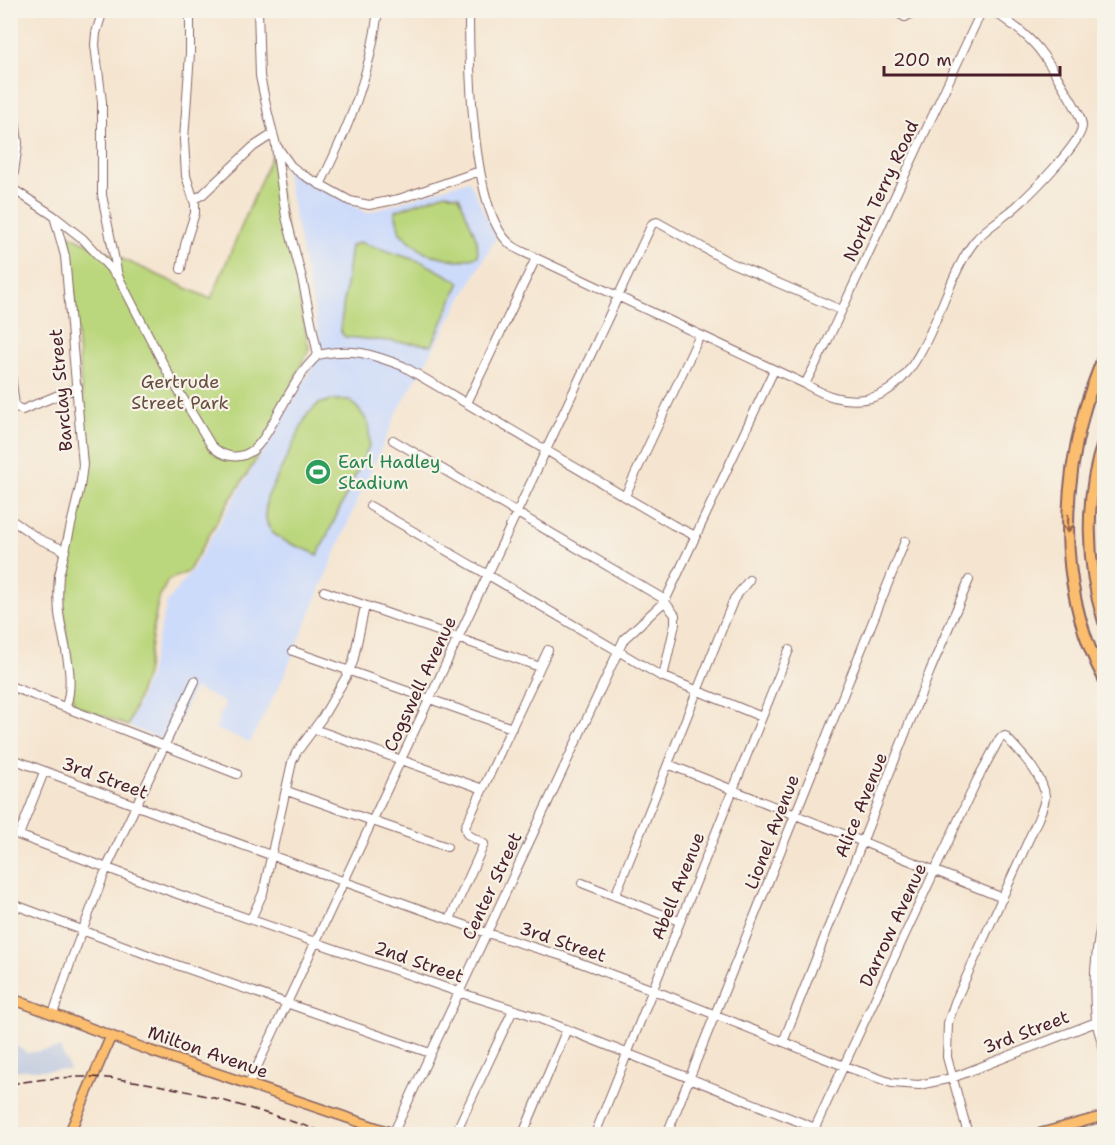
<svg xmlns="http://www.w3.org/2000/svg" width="1115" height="1145" viewBox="0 0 1115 1145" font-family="'Shantell Sans',sans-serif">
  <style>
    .built { fill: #cddbfa }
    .industrial { fill: #b9c5de }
    .green { fill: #bbd77d; stroke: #827b54; stroke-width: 1.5 }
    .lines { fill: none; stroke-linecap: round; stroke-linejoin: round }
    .minor-casing { stroke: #866465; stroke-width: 10 }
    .major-casing { stroke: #866465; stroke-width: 12 }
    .highway-casing { stroke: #866465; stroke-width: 14 }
    .minor { stroke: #fff; stroke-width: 8 }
    .major { stroke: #fbbd6e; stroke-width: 9 }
    .highway { stroke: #fbbd6e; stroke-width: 10 }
    .rail { stroke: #4a1f2b; stroke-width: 1.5; stroke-dasharray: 9 4.5; stroke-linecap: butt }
    .oneway { stroke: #9a6649 }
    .labels { text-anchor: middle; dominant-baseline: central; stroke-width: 4.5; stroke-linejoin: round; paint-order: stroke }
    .street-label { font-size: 18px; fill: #4a1f2b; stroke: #f7f3e8 }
    .park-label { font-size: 18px; fill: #664d40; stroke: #f7f3e8 }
    .leisure-label { font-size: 18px; fill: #27864d; stroke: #f7f3e8; text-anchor: start }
  </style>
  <rect width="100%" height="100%" fill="#f7f3e8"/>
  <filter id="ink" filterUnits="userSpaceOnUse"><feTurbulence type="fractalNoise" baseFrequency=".0167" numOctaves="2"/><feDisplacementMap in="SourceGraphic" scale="12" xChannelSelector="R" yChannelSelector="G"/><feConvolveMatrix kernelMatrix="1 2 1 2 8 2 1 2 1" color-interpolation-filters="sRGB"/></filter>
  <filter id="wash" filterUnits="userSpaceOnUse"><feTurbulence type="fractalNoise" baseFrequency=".008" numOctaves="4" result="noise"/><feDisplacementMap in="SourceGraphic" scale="24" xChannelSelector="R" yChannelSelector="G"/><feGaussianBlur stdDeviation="1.35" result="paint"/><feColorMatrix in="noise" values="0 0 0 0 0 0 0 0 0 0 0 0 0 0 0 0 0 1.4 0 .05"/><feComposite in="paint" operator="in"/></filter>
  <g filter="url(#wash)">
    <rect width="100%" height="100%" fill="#f5e5d0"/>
    <path class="built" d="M284,165L367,213L469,180L496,238L398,411L358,499L284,676L250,742L215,729L225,703L194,688L170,743L129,726L149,675L167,602L192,570L315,363L320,339Z"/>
    <path class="industrial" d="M11,1043L27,1053L60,1048L70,1070H21L11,1072Z"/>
    <path class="green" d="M272,154L309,349L253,465L223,511L188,572L168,580L158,600L146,674L128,726L74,705L61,586L88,471L69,235L211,299Z
      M446,193L459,196L477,240L478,256L459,261L425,253L400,233L395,211Z
      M359,242L422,262L460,282L432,345L345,337L340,331L351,246Z
      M332,400H350C367,418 371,421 369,446L318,555C289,540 258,542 267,498L307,415L318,404Z"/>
  </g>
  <g filter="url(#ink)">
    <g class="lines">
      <g class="minor-casing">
        <path id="minor" d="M103,10L96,33L95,45L102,102V195L118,276
          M258,10L260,76L268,114L276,145L291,166L303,175L350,201L369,205L399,199L480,171
          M469,10C469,63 471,206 508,242C515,250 527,253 536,258L805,384C826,396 842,402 865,399C927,391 940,283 975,241C987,226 1006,217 1020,203C1033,191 1082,142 1082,126C1081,115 1073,103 1067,93C1059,80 1052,67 1043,55C1030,36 1010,23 992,10
          M892,10L905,17L918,10
          M10,80L18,143L12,187
          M276,147L286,217L302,278L318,355
          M320,185C348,128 371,74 378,10
          M10,187L54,216L65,256L83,465L80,487L59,576C58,588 58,601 59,613C63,644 76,676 66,706
          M194,199L202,195L253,147L273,134
          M55,217L83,239L119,278L169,375L211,445C222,457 239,461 253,450C261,444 267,433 272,424C286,401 298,373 318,355
          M181,269L185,245L195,213V204L186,176L184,140L190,53V10
          M318,355C352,347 371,354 403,366L673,525L696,536
          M10,366L15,406L22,410L78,387
          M805,384L825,346L982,10
          M467,403L536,258
          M393,440L662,598L675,615V624L663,677
          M625,496L700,335
          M370,506L659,675L762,717
          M10,519L39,539L64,550
          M324,591L540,667
          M293,651L512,728
          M10,686L237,774
          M314,729L483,789
          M10,758L201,830L417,908L487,933L562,956L653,990L844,1066L892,1083L919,1085L952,1078L1104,1019
          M668,764L1003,898
          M287,791L447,847
          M10,832L172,892L458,992L528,1014L815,1128
          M19,835L44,772
          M582,883L679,921
          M615,896L734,599L749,580
          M10,903L151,956L430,1053
          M1104,912C1096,945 1092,985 1096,1019C1097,1029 1102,1040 1104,1051
          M251,919L263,893L292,762L296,753L322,718L346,677L353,662L365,606
          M450,919L484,844L467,834L465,827L548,650
          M53,1014L72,958L107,867L195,681
          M783,1042L930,671L969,580
          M249,1084L652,224L657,222L729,262L841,310
          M71,1130L81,1134
          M393,1134L624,639L665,601L774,370
          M455,1134L513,1010
          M523,1134L567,1029
          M595,1134L789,650
          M667,1134L905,541
          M812,1134L977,780L1000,738L1005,736C1018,750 1044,776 1045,796C1045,804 1041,811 1038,819L955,1002L948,1023L947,1057L968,1134"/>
      </g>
      <g class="major-casing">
        <path id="major" d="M10,998L151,1051L395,1134
          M69,1134L111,1036
          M1038,1134L1104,1116"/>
      </g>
      <g class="highway-casing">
        <path id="highway" d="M1104,355C1097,375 1088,395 1083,416C1060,504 1061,597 1104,679
          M1104,440C1084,496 1086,565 1104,622"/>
      </g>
      <use href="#minor" class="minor"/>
      <use href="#major" class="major"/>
      <use href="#highway" class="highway"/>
      <path class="rail" d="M10,1084C42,1079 75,1075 107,1078C184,1085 257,1110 330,1134"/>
    </g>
    <defs><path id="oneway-shaft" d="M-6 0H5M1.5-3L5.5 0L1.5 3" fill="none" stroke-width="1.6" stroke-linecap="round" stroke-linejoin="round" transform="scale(1.5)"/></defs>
    <use class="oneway" href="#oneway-shaft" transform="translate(1068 524) rotate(91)"/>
  </g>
  <defs>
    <g id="stadium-disc" transform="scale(1.35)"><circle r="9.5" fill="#2e9e5b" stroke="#f7f3e8"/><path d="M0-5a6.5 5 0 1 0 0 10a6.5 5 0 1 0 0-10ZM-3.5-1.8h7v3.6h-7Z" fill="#fff"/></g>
  </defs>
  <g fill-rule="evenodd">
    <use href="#stadium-disc" x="318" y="472"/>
  </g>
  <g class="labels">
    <g class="street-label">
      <text transform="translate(881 191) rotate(-65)">North Terry Road</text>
      <text transform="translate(61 390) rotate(-95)">Barclay Street</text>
      <text transform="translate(420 684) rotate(-65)">Cogswell Avenue</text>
      <text transform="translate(105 778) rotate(20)">3rd Street</text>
      <text transform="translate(861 805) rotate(-68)">Alice Avenue</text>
      <text transform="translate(772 832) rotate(-69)">Lionel Avenue</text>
      <text transform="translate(492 886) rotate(-65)">Center Street</text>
      <text transform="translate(678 886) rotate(-68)">Abell Avenue</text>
      <text transform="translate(893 925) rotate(-65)">Darrow Avenue</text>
      <text transform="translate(563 942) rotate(19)">3rd Street</text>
      <text transform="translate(419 962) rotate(19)">2nd Street</text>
      <text transform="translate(1026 1032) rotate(-21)">3rd Street</text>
      <text transform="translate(208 1052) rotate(19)">Milton Avenue</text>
    </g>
    <g class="park-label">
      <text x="180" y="382">Gertrude<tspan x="180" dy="21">Street Park</tspan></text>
    </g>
    <g class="leisure-label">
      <text x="338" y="462">Earl Hadley<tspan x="338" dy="21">Stadium</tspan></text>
    </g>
  </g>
  <rect width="1115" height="1145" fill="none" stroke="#f7f3e8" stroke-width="36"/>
  <path d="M884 66v9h176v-9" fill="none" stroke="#4a1f2b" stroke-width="3"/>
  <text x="893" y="66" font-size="18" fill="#4a1f2b" stroke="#f7f3e8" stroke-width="4.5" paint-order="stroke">200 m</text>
</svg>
